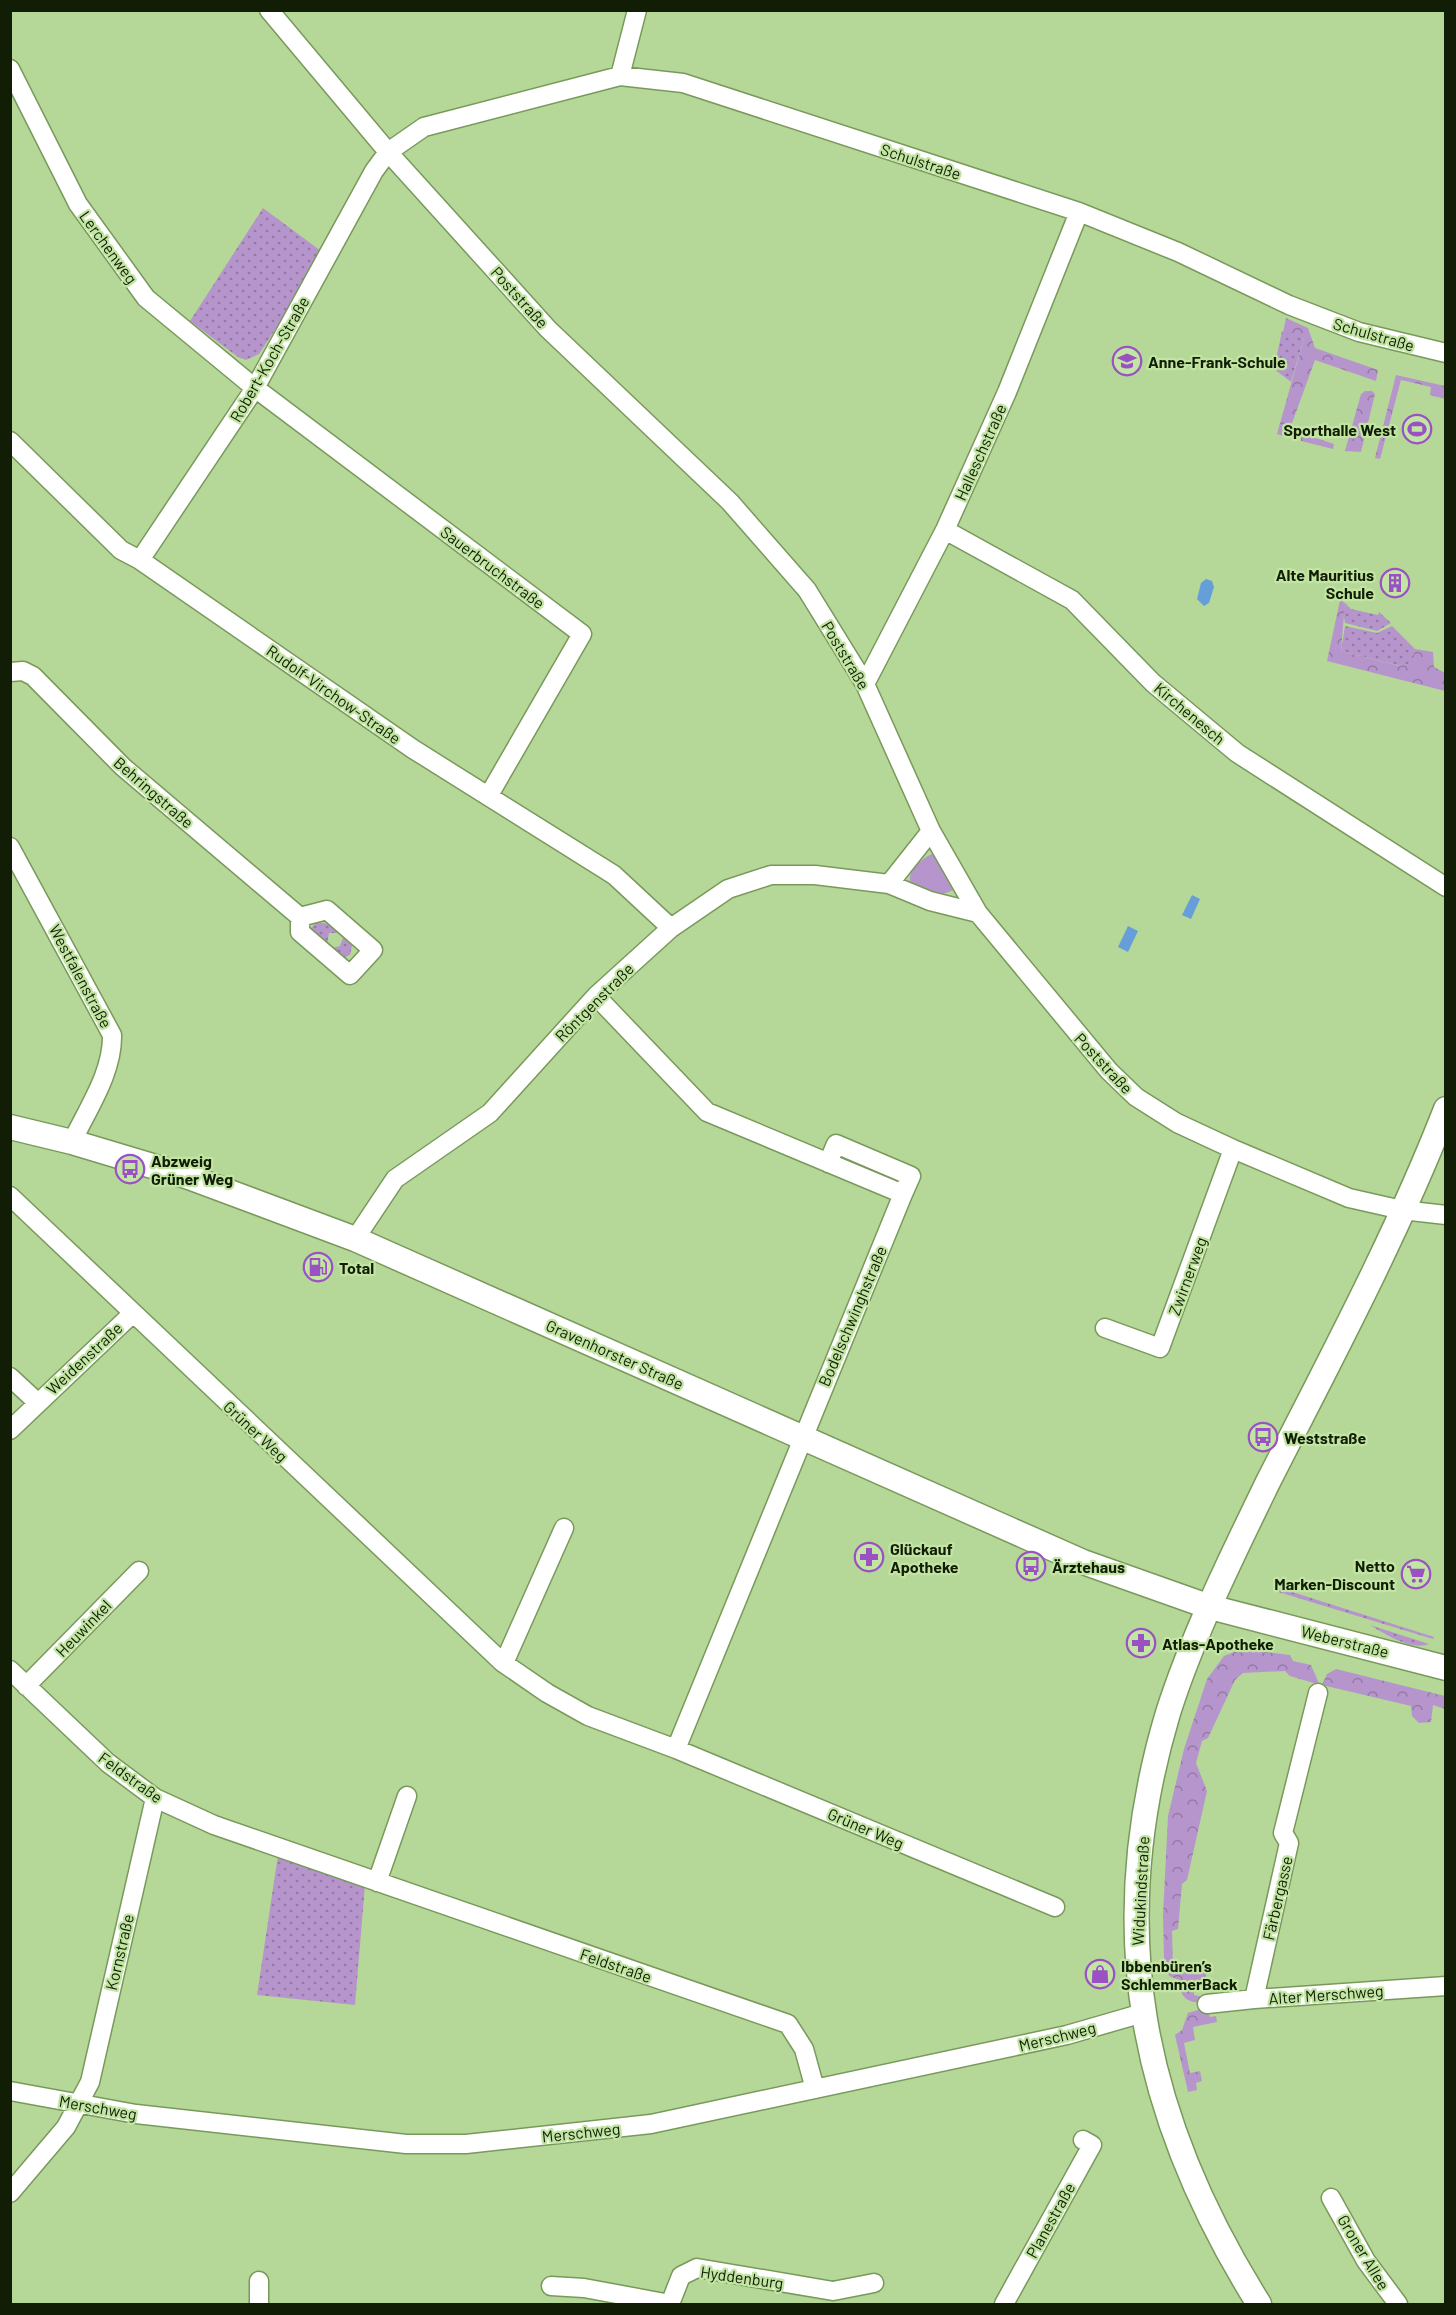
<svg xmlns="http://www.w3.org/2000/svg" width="1456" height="2315" viewBox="0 0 1456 2315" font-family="Barlow,sans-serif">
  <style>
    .grass { fill: url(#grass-dots) }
    .forest { fill: url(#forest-crowns) }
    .park { fill: #b695cd }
    .water { fill: #669ed9 }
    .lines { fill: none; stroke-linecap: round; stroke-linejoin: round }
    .minor-casing { stroke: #79995b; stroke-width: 21 }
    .secondary-casing { stroke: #79995b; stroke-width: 27 }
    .minor { stroke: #fff; stroke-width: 18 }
    .secondary { stroke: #fff; stroke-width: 24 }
    .labels { text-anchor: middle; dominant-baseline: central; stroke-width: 4.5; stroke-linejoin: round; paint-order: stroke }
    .street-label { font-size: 16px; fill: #111e05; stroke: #c2e5a4 }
    .poi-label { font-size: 16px; font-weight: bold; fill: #111e05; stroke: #c2e5a4; text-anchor: start }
  </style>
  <defs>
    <pattern id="grass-dots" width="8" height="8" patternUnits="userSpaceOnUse" patternTransform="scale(1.5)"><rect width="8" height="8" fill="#b695cd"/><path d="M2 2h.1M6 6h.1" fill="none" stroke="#9379a4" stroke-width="1.8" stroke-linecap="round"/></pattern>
    <pattern id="forest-crowns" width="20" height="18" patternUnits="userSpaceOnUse" patternTransform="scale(1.5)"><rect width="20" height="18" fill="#b695cd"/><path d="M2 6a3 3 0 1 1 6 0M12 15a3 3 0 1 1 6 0" fill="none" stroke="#9379a4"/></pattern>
  </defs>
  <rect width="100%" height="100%" fill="#b5d898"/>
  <path class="grass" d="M263,208L321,251L314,270L259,354L246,360L238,357L190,321Z
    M1282,331L1304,338L1291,382L1274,369Z
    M1345,603L1351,609L1378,615L1379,612L1391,623L1377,631L1345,623L1343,612Z
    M1345,626L1377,633L1392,626L1415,649L1412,663L1401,666L1341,651Z
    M317,922L334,925L341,929L338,933H329L327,944L309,930Z
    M345,932L353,941L350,955L342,958L332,948L340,946Z
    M1281,1577L1287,1578L1286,1590L1434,1637L1433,1639L1275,1591L1276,1581Z
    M1370,1625L1429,1644C1411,1651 1385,1634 1370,1625Z
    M278,1855L365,1885L355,2005L257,1995Z"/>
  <path class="forest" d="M1286,318L1308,328L1315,348L1378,370L1376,381L1315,360L1287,437L1277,434L1304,338L1283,333Z
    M1396,375L1445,386V399L1430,395L1431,387L1401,380L1380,459L1375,458Z
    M1365,391H1372L1375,394L1361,452L1345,451L1361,394Z
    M1301,433L1334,444L1333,449L1301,441Z
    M1340,600L1345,603L1341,651L1400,666L1411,663L1415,649L1433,652L1434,667L1445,673V691L1327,661Z
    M1242,1649L1290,1655L1293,1661L1311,1665L1318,1681L1317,1684L1290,1676L1285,1671L1243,1673L1235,1680L1208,1738L1202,1741L1196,1763L1207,1791L1187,1880L1182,1884L1178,1929L1172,1931L1173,1967L1206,1973L1205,1984L1194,1983V1995L1208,1998L1205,2002C1188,2004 1180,1998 1179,1980L1169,1976L1164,1958L1163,1915L1168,1816L1184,1749L1207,1679L1224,1656Z
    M1336,1669L1445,1696V1709L1433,1705L1431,1722L1419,1723L1412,1716L1411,1706L1322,1685L1327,1674Z
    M1198,2010L1208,2012L1210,2017L1216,2016L1217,2022L1193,2027L1195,2040L1184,2043L1190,2073L1200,2071L1202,2081L1196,2083L1197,2090L1188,2092L1175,2035L1182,2030L1188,2013Z"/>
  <path class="park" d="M935,853L955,889C934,900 930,892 910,881C908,870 924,856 935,853Z"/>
  <path class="water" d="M1206,579L1212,581L1214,587L1209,603L1204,606L1197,599L1201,583Z
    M1192,895L1200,899L1191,919L1182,915Z
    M1128,926L1138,931L1128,952L1118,947Z"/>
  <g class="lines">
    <g class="minor-casing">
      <path id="minor" d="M269,10L388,152L548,329L730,502L807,590L865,684L931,831L978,913L1109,1071L1136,1097L1177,1123L1233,1149L1349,1198L1402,1210L1446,1215
        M10,69L78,204L146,298L255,388L582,634L489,795
        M620,76L637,10
        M10,441L121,550L140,560L413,749L614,875L671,928
        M945,530L1072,600L1153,683L1237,753L1446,887
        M140,560L255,388L374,171L388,152L424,127L620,76L683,83L1079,212L1178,252L1289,305L1359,332L1446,353
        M10,672L23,671L33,676L123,767L300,917V932L350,975L373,950L327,910L300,917
        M865,684L945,530L1007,392L1079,212
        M10,847L112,1035C113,1072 88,1108 72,1142
        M889,884L931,831
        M596,996L707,1112L903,1194L676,1749
        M828,1163L836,1144L911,1176L903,1194
        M10,1196L502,1662L547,1693L588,1716L676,1749L1055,1907
        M355,1239L395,1179L490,1113L596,996L671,928L728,889L771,875H815L889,884L930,901L978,913
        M1105,1328L1160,1348L1233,1149
        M10,1377L37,1402
        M10,1430L132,1314
        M504,1663L564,1528
        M10,1670L108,1763L155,1798L214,1825L788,2024L804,2049L815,2089
        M26,1686L139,1571
        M377,1882L407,1796
        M1254,1999L1289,1843L1283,1833L1318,1693
        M1207,2004L1254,1999L1446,1986
        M10,2091L136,2114L406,2144H466L651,2124L1067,2035L1143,2013
        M10,2193L66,2127L90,2082L155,1798
        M1331,2198L1366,2261L1398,2304
        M551,2286L584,2288L670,2304
        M259,2304V2281
        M670,2304L681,2276L697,2268L833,2291L874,2283
        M1004,2304L1092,2145L1083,2140"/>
    </g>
    <g class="secondary-casing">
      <path id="secondary" d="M10,1127L72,1142L189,1177L355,1239L1083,1562L1210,1607L1446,1668
        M1259,2304C1141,2116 1103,1929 1168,1713C1192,1637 1233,1554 1268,1482C1330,1360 1396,1237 1446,1109"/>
    </g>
    <use href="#minor" class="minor"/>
    <use href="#secondary" class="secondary"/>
  </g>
  <defs>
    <g id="school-ring" transform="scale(1.5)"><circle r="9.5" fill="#c2e5a4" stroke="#9a51c4" stroke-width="1.5"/><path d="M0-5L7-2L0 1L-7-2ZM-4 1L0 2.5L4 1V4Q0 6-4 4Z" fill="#9a51c4"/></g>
    <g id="stadium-ring" transform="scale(1.5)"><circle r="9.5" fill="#c2e5a4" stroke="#9a51c4" stroke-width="1.5"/><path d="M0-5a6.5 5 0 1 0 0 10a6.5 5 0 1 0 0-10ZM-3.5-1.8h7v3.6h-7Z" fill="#9a51c4"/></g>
    <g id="building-ring" transform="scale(1.5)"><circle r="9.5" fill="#c2e5a4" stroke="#9a51c4" stroke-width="1.5"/><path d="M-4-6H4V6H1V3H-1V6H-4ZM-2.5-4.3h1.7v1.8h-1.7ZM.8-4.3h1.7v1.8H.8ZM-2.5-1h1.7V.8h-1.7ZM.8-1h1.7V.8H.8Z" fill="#9a51c4"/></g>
    <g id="bus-ring" transform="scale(1.5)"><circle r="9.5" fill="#c2e5a4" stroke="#9a51c4" stroke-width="1.5"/><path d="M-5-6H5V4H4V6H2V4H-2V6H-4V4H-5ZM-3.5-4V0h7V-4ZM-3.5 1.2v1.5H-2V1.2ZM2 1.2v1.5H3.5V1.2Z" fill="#9a51c4"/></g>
    <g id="fuel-ring" transform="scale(1.5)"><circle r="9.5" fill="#c2e5a4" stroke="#9a51c4" stroke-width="1.5"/><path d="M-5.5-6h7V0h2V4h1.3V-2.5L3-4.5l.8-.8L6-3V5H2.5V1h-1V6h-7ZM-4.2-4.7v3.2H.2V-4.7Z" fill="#9a51c4"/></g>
    <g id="pharmacy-ring" transform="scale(1.5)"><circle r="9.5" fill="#c2e5a4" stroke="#9a51c4" stroke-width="1.5"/><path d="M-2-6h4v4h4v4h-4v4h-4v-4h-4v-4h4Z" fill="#9a51c4"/></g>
    <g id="supermarket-ring" transform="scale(1.5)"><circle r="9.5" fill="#c2e5a4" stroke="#9a51c4" stroke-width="1.5"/><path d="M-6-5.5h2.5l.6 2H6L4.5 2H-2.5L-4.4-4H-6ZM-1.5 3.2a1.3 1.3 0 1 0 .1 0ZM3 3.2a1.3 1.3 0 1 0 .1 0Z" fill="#9a51c4"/></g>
    <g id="shop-ring" transform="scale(1.5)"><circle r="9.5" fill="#c2e5a4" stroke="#9a51c4" stroke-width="1.5"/><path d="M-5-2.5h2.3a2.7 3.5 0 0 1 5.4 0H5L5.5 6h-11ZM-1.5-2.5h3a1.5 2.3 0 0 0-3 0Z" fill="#9a51c4"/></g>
  </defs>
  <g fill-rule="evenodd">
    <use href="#school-ring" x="1127" y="361"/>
    <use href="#stadium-ring" x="1417" y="429"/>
    <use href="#building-ring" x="1395" y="583"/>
    <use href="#bus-ring" x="130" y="1169"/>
    <use href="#fuel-ring" x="318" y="1267"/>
    <use href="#bus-ring" x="1263" y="1437"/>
    <use href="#pharmacy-ring" x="869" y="1557"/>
    <use href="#bus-ring" x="1031" y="1566"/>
    <use href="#supermarket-ring" x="1416" y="1574"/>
    <use href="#pharmacy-ring" x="1141" y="1643"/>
    <use href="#shop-ring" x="1100" y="1974"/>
  </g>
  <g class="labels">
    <g class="street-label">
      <text transform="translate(921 161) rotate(18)">Schulstraße</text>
      <text transform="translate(109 247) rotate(54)">Lerchenweg</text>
      <text transform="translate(520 297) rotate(48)">Poststraße</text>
      <text transform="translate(1374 334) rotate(16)">Schulstraße</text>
      <text transform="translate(269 359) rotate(-60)">Robert-Koch-Straße</text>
      <text transform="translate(980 452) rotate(-66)">Halleschstraße</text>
      <text transform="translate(493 567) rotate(37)">Sauerbruchstraße</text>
      <text transform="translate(846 655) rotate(59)">Poststraße</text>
      <text transform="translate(334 694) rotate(35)">Rudolf-Virchow-Straße</text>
      <text transform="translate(1190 713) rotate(40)">Kirchenesch</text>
      <text transform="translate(154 792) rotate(41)">Behringstraße</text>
      <text transform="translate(81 976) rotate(62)">Westfalenstraße</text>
      <text transform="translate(594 1002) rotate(-45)">Röntgenstraße</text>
      <text transform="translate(1104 1063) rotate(47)">Poststraße</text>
      <text transform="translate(1187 1276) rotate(-70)">Zwirnerweg</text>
      <text transform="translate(852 1316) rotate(-67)">Bodelschwinghstraße</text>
      <text transform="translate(615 1354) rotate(24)">Gravenhorster Straße</text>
      <text transform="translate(84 1358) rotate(-43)">Weidenstraße</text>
      <text transform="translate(256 1431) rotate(43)">Grüner Weg</text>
      <text transform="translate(83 1628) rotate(-46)">Heuwinkel</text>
      <text transform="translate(1345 1641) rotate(14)">Weberstraße</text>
      <text transform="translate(131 1777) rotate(36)">Feldstraße</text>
      <text transform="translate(866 1828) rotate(23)">Grüner Weg</text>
      <text transform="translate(1140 1891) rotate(-87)">Widukindstraße</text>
      <text transform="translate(1277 1898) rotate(-77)">Färbergasse</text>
      <text transform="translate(119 1952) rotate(-77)">Kornstraße</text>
      <text transform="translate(616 1965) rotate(19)">Feldstraße</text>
      <text transform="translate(1326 1994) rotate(-4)">Alter Merschweg</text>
      <text transform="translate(1057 2036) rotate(-14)">Merschweg</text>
      <text transform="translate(98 2107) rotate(10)">Merschweg</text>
      <text transform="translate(581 2132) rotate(-6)">Merschweg</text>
      <text transform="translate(1050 2220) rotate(-61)">Planestraße</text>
      <text transform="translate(1364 2252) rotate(59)">Groner Allee</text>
      <text transform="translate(742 2277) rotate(8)">Hyddenburg</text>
    </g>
    <g class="poi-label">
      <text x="1148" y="361">Anne-Frank-Schule</text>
      <text x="1396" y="429" text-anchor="end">Sporthalle West</text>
      <text x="1374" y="574" text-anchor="end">Alte Mauritius<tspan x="1374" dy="18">Schule</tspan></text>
      <text x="151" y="1160">Abzweig<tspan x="151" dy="18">Grüner Weg</tspan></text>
      <text x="339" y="1267">Total</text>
      <text x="1284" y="1437">Weststraße</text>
      <text x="890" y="1548">Glückauf<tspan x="890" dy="18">Apotheke</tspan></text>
      <text x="1395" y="1565" text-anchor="end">Netto<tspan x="1395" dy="18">Marken-Discount</tspan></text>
      <text x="1052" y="1566">Ärztehaus</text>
      <text x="1162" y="1643">Atlas-Apotheke</text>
      <text x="1121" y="1965">Ibbenbüren’s<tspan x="1121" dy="18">SchlemmerBack</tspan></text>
    </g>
  </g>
  <rect width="1456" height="2315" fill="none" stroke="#111e05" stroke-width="24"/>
</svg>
